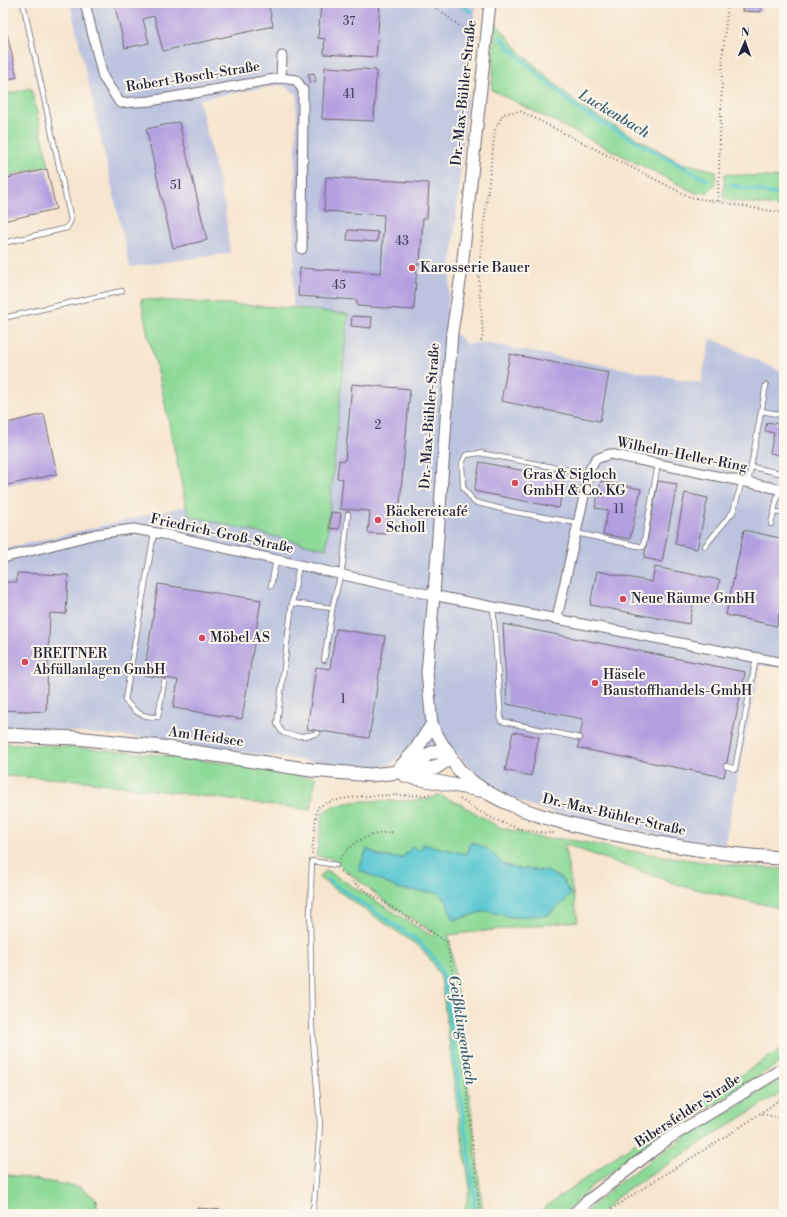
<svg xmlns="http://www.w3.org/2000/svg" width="787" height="1217" viewBox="0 0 787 1217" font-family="'Libre Bodoni',serif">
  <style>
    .industrial { fill: #bcc3de }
    .green { fill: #8dda98; stroke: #587e6a; fill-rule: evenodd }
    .water { fill: #5ac7d2; stroke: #3e7486 }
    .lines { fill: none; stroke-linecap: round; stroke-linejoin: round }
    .stream { stroke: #5ac7d2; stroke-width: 3.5 }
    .building { fill: #b29fe0 }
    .service-casing { stroke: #6d666f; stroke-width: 6 }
    .minor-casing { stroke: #6d666f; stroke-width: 11 }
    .tertiary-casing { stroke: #6d666f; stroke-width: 13 }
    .secondary-casing { stroke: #6d666f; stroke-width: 15 }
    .path { stroke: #6d666f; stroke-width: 2; stroke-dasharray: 1 3; stroke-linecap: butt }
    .service { stroke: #fff; stroke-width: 4.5 }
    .minor { stroke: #fff; stroke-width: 9 }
    .tertiary { stroke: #fff; stroke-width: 11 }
    .secondary { stroke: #fff; stroke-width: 13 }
    .poi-dot { fill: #d1495b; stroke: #fbf7ec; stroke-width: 1.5 }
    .labels { text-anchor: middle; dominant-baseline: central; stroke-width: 4; stroke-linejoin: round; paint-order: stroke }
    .number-label { font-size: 12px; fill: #464164 }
    .street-label { font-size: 14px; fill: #22223b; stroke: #fbf7ec }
    .poi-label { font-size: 14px; fill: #22223b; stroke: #fbf7ec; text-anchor: start }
    .water-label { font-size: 15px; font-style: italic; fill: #365c70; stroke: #fbf7ec }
  </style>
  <rect width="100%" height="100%" fill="#fbf7ec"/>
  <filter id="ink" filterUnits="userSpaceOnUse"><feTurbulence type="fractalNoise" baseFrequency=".025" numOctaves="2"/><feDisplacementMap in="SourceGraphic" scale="8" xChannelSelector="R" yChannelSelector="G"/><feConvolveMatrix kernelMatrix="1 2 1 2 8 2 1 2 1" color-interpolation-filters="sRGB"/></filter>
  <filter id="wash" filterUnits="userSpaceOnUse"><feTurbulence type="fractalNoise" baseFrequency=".012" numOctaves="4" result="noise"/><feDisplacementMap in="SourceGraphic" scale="16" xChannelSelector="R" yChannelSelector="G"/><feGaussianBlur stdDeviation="0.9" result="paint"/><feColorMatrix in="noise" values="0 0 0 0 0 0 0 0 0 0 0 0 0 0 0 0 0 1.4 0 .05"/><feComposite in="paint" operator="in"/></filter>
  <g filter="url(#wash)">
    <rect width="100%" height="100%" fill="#f7e5cf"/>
    <path class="industrial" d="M70,3H476L446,324L466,344L484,343L701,383L711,338L784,373V668L760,665L724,847L573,818L530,806L487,785L456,753L448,755L416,741L390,766L356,768L132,737L39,729L3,728V549L186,506L159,375L148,336L141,299L293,308L297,94L282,85L199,99L225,209L230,253L130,267Z"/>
    <path class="green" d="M495,22L521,53L581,107L679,162L716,171V184L708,192L696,193L492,90Z
      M31,88L49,166L5,176L3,166V95Z
      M725,174L784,178V207L725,200L723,196Z
      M141,299L293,308L348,314L326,549L190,516L186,506L159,375L148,336Z
      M3,743C108,748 213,759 316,778L310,810L68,779L3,776Z
      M439,795L460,804L499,827L544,839C560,836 596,845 613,848C670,857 727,867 784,869V909L682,886L564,844L578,921L447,935L449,937L458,999L483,1214H464L470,1188L457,1107L441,978L433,963L421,948L319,878L326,870L432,936L435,933L391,906L330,858L316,856L323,812C346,798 376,801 403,801C416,800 427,801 439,795ZM471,843L488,849L503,864L515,868L546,871L562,879L571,895L548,915L512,917L486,911L454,920L446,900L438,893L398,889L359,870L367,849C389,861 399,860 421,851L423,844L467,855Z
      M784,1047V1060L627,1160L592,1186L564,1214H536L619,1154Z
      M784,1076V1090L777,1095L622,1193L600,1214H583L615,1186L656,1156L743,1103Z
      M3,1174L79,1187L97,1199V1214H3Z"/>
    <path class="water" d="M471,842L488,849L503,864L515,868L546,871L562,879L571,895L548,915L512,917L486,911L453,920L446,900L438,893L398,889L359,870L367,849L381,857L402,858L412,847L421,850L423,844L467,854Z"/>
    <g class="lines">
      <path class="stream" d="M459,3L471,12
        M501,38L517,55L579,110L707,180
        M731,185L784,196
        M328,880L418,941L434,958L443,976L475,1198L472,1214"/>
    </g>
    <g id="blocks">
      <path class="building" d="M114,3H281V4L269,7L273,26L163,51L154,16L143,19L149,43L125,48Z
        M321,3H380L376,57L324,54L325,39L318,38Z
        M743,3H761V12L742,11Z
        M7,34L17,77L3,81V35Z
        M325,67L376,70L374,121L322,119Z
        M314,73L316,81L311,83L308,74Z
        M179,122L207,240L173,248L146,129Z
        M47,169L56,209L3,221V179Z
        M326,177L429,183L427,218H423L420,264H417L414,310L357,306V300L298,296L300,268L381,273L384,215L324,211Z
        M348,230L378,232L377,242L347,240Z
        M352,316L372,317L371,328L351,326Z
        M510,354L609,373L600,421L501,401Z
        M352,384L410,389L399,514L389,513L388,522H391L390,528H387V534L368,533L370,511L340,509L343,479L337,478L339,460L345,461Z
        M44,414L57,474L3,486V424Z
        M767,422L784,425V456L770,453L774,433L765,431Z
        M480,462L564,479L559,508L474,491Z
        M601,481L641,489L630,539L603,534L608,510L595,508Z
        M658,481L677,484L662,562L644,558Z
        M685,493L708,498L697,549L675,544Z
        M331,512L341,513L339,529L329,528Z
        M744,530L784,539V615L779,614L777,626L726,615Z
        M655,567L720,580L715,603L694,599L689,624L590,605L597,571L652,582Z
        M17,573L68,575L66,614L50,613L46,712L3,710V582H17Z
        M158,584L261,600L242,719L173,708L178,680L144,675Z
        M503,624L745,672L724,777L578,748L583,719L507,704Z
        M336,629L385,636L369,738L307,729L316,667L330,669Z
        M513,732L539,737L531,776L505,770Z
        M197,1208L259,1213V1214H197Z"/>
    </g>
  </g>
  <g filter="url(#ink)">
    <use href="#blocks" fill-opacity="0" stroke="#6d666f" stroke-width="1"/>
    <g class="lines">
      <g class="service-casing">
        <path id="service" d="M3,243L67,228L71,220L23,3
          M3,318L122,291
          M761,411L784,415
          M752,467L784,474
          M748,483L766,385
          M779,489L774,512L784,513
          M578,523L514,512L474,502L463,487L462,463L466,455L480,453L589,474
          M771,524L774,512
          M154,533L125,700C136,713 141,717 158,717L164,682
          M576,533L643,547L658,464
          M705,546L733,512L742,481
          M299,565L292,603L332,608
          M271,586L276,560
          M292,603L277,724L283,733C296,737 304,737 318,733
          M493,606L501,721L580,738
          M324,660L333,605L343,564L348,514
          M726,766L735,769L756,658
          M311,1214L314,1204L320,1125L312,1027L310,912L312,861L336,865"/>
      </g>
      <g class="minor-casing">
        <path id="minor" d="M85,3L103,77L120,103L150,101L281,78L296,80L303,90L302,249
          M281,78L282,56
          M3,558L96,534L133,529L163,534L427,594L784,663
          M557,618L590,469L596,459L610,454L784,490"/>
      </g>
      <g class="tertiary-casing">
        <path id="tertiary" d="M445,748L432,725L427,672L434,595L452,332L462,269L490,3
          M574,1214L585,1203L669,1138L784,1068"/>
      </g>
      <g class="secondary-casing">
        <path id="secondary" d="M3,735L76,738L162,747L311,770L371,775L435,768L450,758
          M398,770L415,751L432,725
          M407,770L427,755L445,748C450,757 456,768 464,775C502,811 574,826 624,836C677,847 730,856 784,858
          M406,776L479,790"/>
      </g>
      <path class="path" d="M430,3L475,38
        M718,201L723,51L728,3
        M481,341L483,335L479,284V267L495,130L503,114L520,111L690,197L784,213
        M460,799C491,820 518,833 556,833
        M312,854L317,808C342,792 398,796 428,795L431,793
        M340,859C356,838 368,834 393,832
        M340,871L357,885L447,942L455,986L480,1214
        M762,1114L784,1119
        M95,1205L96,1214
        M605,1214C663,1172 727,1140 784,1096"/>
      <use href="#service" class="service"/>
      <use href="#minor" class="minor"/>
      <use href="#tertiary" class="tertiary"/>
      <use href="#secondary" class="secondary"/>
    </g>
  </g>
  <g class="poi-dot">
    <circle cx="412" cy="268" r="4"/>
    <circle cx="515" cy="483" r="4"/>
    <circle cx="378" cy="520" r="4"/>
    <circle cx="623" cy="599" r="4"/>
    <circle cx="202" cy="638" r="4"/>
    <circle cx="25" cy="662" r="4"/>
    <circle cx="595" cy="683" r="4"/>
  </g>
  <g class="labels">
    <g class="number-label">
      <text x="349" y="21">37</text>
      <text x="349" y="94">41</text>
      <text x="176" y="185">51</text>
      <text x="402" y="241">43</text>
      <text x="339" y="285">45</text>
      <text x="378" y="425">2</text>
      <text x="619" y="509">11</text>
      <text x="343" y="699">1</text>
    </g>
    <g class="street-label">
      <text transform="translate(193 77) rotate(-9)">Robert-Bosch-Straße</text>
      <text transform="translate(464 93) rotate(-84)">Dr.-Max-Bühler-Straße</text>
      <text transform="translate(430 416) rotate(-86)">Dr.-Max-Bühler-Straße</text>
      <text transform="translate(682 455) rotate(11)">Wilhelm-Heller-Ring</text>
      <text transform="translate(222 534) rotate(12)">Friedrich-Groß-Straße</text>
      <text transform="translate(206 737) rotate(8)">Am Heidsee</text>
      <text transform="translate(614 815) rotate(13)">Dr.-Max-Bühler-Straße</text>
      <text transform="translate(688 1111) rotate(-33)">Bibersfelder Straße</text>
    </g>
    <g class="poi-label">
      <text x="420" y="268">Karosserie Bauer</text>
      <text x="523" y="475">Gras &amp; Sigloch<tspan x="523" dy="16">GmbH &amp; Co. KG</tspan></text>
      <text x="386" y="512">Bäckereicafé<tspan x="386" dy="16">Scholl</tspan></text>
      <text x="631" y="599">Neue Räume GmbH</text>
      <text x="210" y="638">Möbel AS</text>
      <text x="33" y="654">BREITNER<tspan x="33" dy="16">Abfüllanlagen GmbH</tspan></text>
      <text x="603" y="675">Häsele<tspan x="603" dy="16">Baustoffhandels-GmbH</tspan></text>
    </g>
    <g class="water-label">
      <text transform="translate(614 114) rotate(31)">Luckenbach</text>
      <text transform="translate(462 1030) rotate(81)">Geißklingenbach</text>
    </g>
  </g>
  <rect width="787" height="1217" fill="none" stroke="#fbf7ec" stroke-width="16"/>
  <g transform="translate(745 42) rotate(2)" stroke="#fbf7ec" stroke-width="3" paint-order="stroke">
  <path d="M0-3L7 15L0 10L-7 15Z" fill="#22223b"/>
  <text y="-6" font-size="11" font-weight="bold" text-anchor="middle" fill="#22223b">N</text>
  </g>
</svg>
